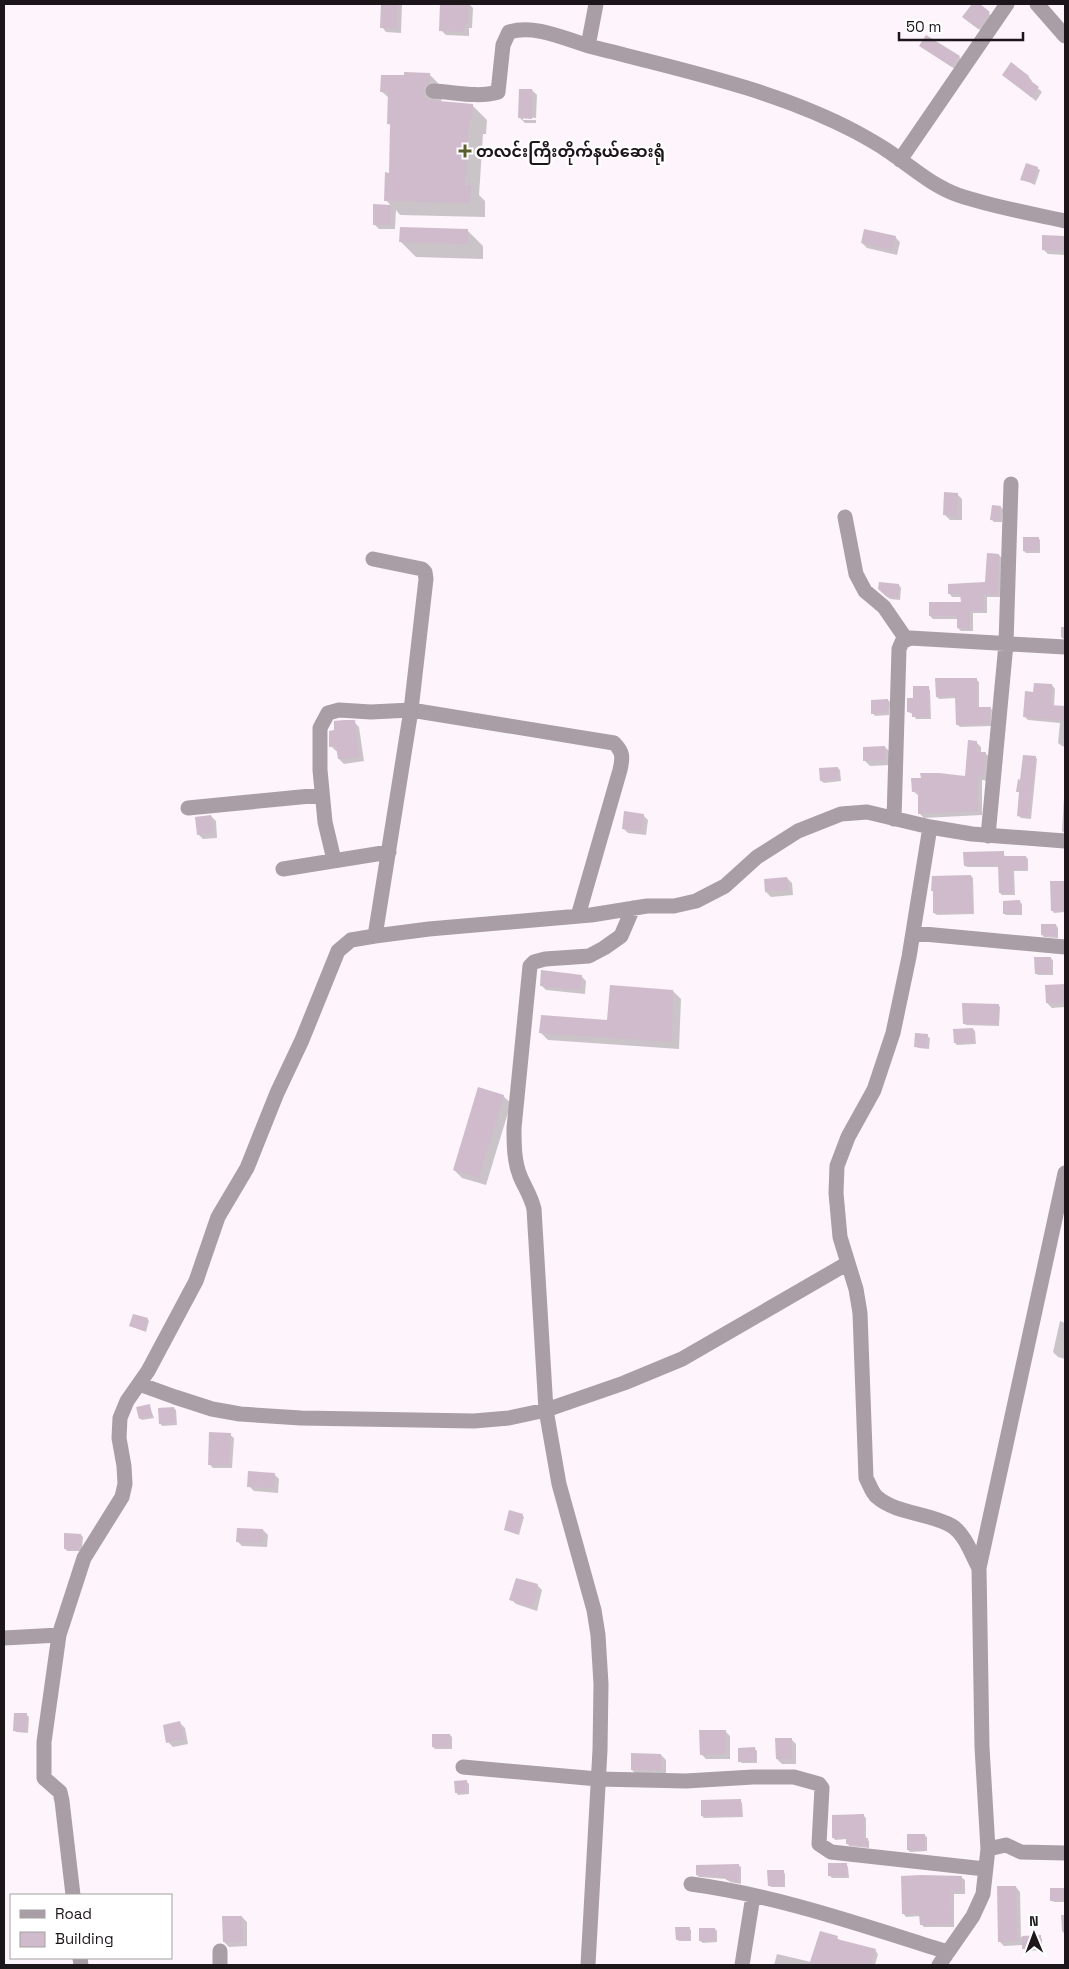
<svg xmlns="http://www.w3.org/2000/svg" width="1069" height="1969" viewBox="0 0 1069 1969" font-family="'Space Grotesk','Noto Sans Myanmar',sans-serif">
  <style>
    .shadow { fill: #0003 }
    .building { fill: #cfbbcb }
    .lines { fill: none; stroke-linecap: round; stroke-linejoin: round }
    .minor { stroke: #a99da6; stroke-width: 15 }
    .poi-dot { fill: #5c602e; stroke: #fff; stroke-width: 2 }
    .labels { text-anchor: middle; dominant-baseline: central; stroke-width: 4.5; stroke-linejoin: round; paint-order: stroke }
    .poi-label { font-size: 16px; font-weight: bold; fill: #1c151a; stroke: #fff; text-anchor: start }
  </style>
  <rect width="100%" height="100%" fill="#fdf5fb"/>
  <path class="shadow" d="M382,4H402L401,33L386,32L382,27Z
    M441,4H469L473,8L472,28H469V36L446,35L441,30Z
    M974,4H978L994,18L984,33L964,17Z
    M920,46L959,57L964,62L958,71Z
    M429,74L444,89V97L440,102L472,105L487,120L486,134H483L479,195L485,201V217L400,215L396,210L395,229H379L374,224L375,206H391L386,200L390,174L391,126L388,123L389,98L381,91Z
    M1028,76L1032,81L1031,82L1042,92L1036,101L1008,79Z
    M532,90L537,95L536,118L523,117V120H536V123H525L520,118Z
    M1037,168L1040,170L1035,185L1022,179Z
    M467,230L483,246V259L416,257L401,242Z
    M895,237L900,242L897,255L867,248L862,243Z
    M1063,237L1065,239V255L1048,254L1043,249Z
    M957,494L962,499V520H950L945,515Z
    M1000,507L1003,509L1002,522H994L992,520Z
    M1038,538L1040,540V553H1026L1024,551Z
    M999,555L1002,558L1001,597H987V613H973V631H961L958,628L959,619H933L930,616L962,603V597H952L949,593L986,583Z
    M899,585L901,588L900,600L890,599L879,589Z
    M1061,627H1065V640L1061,637Z
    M977,680L979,682V708H990L992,710L991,726L960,727L957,724V698L939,699L937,697Z
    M1052,685L1055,689L1054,706L1065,707V747L1062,746L1058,743L1060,723L1028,720L1025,717L1034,693Z
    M928,688L930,690L931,719H916L913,714L908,712L914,699Z
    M888,700L890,702L889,715L875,716L873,713Z
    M354,722L359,727L364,761L344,764L339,759L338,751H336L331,746Z
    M976,742L981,747V753L986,754L991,758L988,781L982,780V815L924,818L919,813V796L913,791L966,777Z
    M885,747L890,752V765L870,766L865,761Z
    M1035,757L1037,759L1031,819L1021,818L1019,816L1020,793L1018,791Z
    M838,768L840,770L841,781L824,783L821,781Z
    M1065,780V834L1062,831Z
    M643,815L648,820L646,835L628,833L623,828Z
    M211,816L216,821L217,838L203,839L198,834Z
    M1003,853L1006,858L1026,857L1028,859V871H1014L1015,895H1002L1000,893L999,867H967L965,865Z
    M971,876L973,878L974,914L937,915L934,913V893L932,890Z
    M787,878L792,883L793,895L771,897L766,892Z
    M1065,882V912L1054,913L1052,910L1051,883Z
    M1020,902L1022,904V915H1006L1004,913Z
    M1056,925L1058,928V938L1044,937L1042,935Z
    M1050,958L1053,960V975H1038L1036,973Z
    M581,976L586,981L585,994L546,990L541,985Z
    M1065,985V1007L1052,1008L1047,1003Z
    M673,991L681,999L679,1049L548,1040L541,1033L609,1022Z
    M998,1005L1000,1007L999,1026L966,1025L964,1023Z
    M973,1029L975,1031L976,1044L957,1045L955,1043Z
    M927,1036L930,1038L929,1049L918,1048L916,1046Z
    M503,1096L511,1103L486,1185L462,1178L454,1170Z
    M147,1319L149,1321L146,1332L131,1326Z
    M1060,1321L1065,1323V1359L1058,1357L1053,1352Z
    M149,1405L154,1418L142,1420L140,1418Z
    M174,1408L176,1410L177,1425L162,1426L160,1423Z
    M230,1435L234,1438L232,1468H213L209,1464Z
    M274,1474L279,1479L278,1493L254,1491L249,1486Z
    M522,1515L524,1517L519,1535L505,1530Z
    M263,1530L268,1535L267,1547L242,1546L237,1541Z
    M81,1535L83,1537L82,1548L80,1551H67L65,1548Z
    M537,1585L542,1590L537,1611L516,1604L511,1599Z
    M27,1715L29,1717L28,1733L16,1732L14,1730Z
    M180,1723L185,1728L188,1744L173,1747L168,1742Z
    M725,1731L730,1736V1759H706L701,1754Z
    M450,1735L452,1737V1749H435L433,1747Z
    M791,1739L796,1744V1764H782L777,1759Z
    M755,1749L757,1751V1763H742L739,1761Z
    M661,1755L666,1760V1775H637L632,1770Z
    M467,1782L469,1784V1794L458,1795L456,1792Z
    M740,1800L742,1803L743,1817L704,1818L702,1816Z
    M863,1815L866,1818V1839L869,1841V1848L849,1846L847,1839L835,1840L833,1837Z
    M924,1835L927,1837V1851L910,1852L908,1850Z
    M846,1864L848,1867L849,1878H832L830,1876Z
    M738,1865L741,1867V1884L730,1882L727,1879L699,1877L697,1875Z
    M783,1871L785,1874V1887H771L769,1885Z
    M961,1877L965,1880V1894H954V1927H924L921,1924V1916L906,1917L903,1913Z
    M1016,1887L1020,1892L1021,1937H1040L1042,1939V1950L1025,1951L1023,1945L1004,1946L999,1941Z
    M1051,1889H1065V1902H1054L1051,1900Z
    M1061,1915H1065V1934L1062,1931Z
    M242,1917L247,1922V1946L229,1947L224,1942Z
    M689,1928L691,1930V1941H679L677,1939Z
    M715,1929L717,1931V1942L703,1943L700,1941Z
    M837,1938L841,1941L875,1950L878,1954L875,1965H774L777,1954L811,1962Z"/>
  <path class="building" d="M381,4H398L397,28H380Z
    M440,4H468V24H465L464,32L439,31Z
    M972,4H980L990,12L978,29L962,17Z
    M926,35L960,56L952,67L919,46Z
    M1011,62L1029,76L1027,78L1039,87L1031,97L1002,75Z
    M404,72L430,73V82L426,85L424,91L425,96L429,100L473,104L472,120H469L465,185H471L470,203L384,201L385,172L389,173L390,124H387L388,92H380L381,75H404Z
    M519,89H532V119L518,118Z
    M1026,163L1038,167L1033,183L1020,180Z
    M373,204L391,205V225H373Z
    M400,227L468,229V244L399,242Z
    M864,229L896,236L892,250L861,243Z
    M1042,235L1064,236L1063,251L1042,250Z
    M944,492L958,493L957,516L943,515Z
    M992,505L1001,506L1000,521L990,520Z
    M1023,537H1039L1038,551H1023Z
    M987,553L999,554L998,595L984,594V611H970V629L957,628V616H929V602H961L960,594H948V584L985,582Z
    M879,582L899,584L898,598L887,597L878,589Z
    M935,678H977V707H991L989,724L956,725L955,696L936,697Z
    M1034,683L1052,684L1051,705L1065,706V721L1023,717L1025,691L1033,692Z
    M913,686H929V717H912V712H907V698H913Z
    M888,699V713L871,714V700Z
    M344,720H355L359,757L338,759L336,746L329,747V731L334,730V721Z
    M968,740L977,741V752H986L984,777L978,776V811L918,814V791L912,792L911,778H921L920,773H939L965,776Z
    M885,746V760L863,761V747Z
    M1023,755L1036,756L1029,818L1017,816L1019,792H1016L1018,779L1020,780Z
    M838,767L839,779L820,781L819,768Z
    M624,811L644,814L641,831L622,829Z
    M211,815L213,833L197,835L195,817Z
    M1004,851V856H1026L1027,869L1012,870L1013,893H999L998,865L964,866L963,852Z
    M971,875L973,913H933V891H931L932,876Z
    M787,877L789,890L765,892L764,879Z
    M1050,881H1065V911H1051Z
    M1020,900L1021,913L1003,914V901Z
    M1041,924H1056L1057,937L1041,935Z
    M1034,957H1051V973L1035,974Z
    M541,970L582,975L580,990L540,986Z
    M1065,984V1003H1046L1045,985Z
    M610,985L673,990L672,1042L539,1033L541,1015L607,1020Z
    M962,1003L999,1004L998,1024H963Z
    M973,1028L974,1042L954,1043L953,1029Z
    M915,1033L928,1034L927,1048L914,1047Z
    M478,1087L504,1095L479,1178L453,1170Z
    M133,1314L148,1318L144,1331L129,1326Z
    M150,1404L152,1416L139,1419L136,1407Z
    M174,1407L175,1423L159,1424L158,1408Z
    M209,1432L231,1433L229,1465H208Z
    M248,1471L275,1473L274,1488L247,1487Z
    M509,1510L523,1514L517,1534L504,1530Z
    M237,1528L263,1529L262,1543L236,1542Z
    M64,1533L81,1534V1545L78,1550L64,1549Z
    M516,1578L538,1584L536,1590H538L532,1607L509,1600Z
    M14,1713H27L26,1732L13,1731Z
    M180,1721L184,1739L166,1743L163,1725Z
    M699,1730H726V1754L700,1755Z
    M432,1734H450L451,1747H432Z
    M775,1738H792V1759H776Z
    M755,1747L756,1761L738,1762V1748Z
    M631,1753L661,1754V1770H631Z
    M467,1780V1793H455L454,1781Z
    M741,1799V1816H701V1800Z
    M864,1814V1838H868V1847L846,1844V1838H832V1815Z
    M907,1834H925V1850H907Z
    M828,1863H847V1876H828Z
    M739,1864V1883L726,1880V1878L696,1875V1865Z
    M767,1870H784V1886H768Z
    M921,1875L962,1876V1891H951L952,1924L920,1925L919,1914H902L901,1876Z
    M997,1886H1016L1017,1941L998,1942Z
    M1050,1888H1065V1901H1050Z
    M222,1916H242L243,1942H223Z
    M675,1927H690V1940H676Z
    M699,1928H715V1941H699Z
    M820,1931L838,1936L837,1939L876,1949L871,1965H809Z
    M1041,1935V1949H1022V1936Z"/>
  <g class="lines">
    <path class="minor" d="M1037,4L1065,36
      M588,46L596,4
      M433,91C454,92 478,98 498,92L503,45L509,32C535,24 565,39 589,46C678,69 775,89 856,132C867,138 878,144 888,151C912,167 931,185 958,195C993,207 1030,213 1065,221
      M900,160L1007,4
      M845,517L856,574L865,591L884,607L906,639
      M373,559L422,569L425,572L426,579L411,710L375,936
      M188,808L321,795
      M894,819L899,649L902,642L910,638L1065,647
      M930,827L909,957L893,1033L874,1090L848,1137L837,1166L836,1193L840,1237L856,1289L860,1313L866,1478C869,1483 872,1493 877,1497C896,1514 931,1513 952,1526C965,1534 972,1555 979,1568
      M988,836L1006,644L1011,484
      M334,860L325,822L320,770V728L328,713L339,710L371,712L411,710L614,743C623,752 623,757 620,770L578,916
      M283,869L389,852
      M913,933L1065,947
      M139,1384L175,1397L212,1409L240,1414L301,1418L474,1421L509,1418L546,1410L624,1383L682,1359L848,1263
      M4,1638L59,1635
      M463,1767L598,1779L686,1781L753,1777H794L819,1784L822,1788L819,1844L831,1852L985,1869
      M988,1849L982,1747L979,1568L1065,1173
      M691,1884C780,1896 864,1926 948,1952
      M73,1895L62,1801L60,1792L44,1778V1742L59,1635L84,1558L122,1497L125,1484L124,1466L119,1438L120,1418L127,1401L148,1371L196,1281L218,1217L247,1168L277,1093L302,1040L338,951L351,940L375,936L429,929L591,915L647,906H674L696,901L725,886L757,857L798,831L841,814L867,812L930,827L972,834L1065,841
      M80,1958L81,1965
      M220,1965V1951
      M588,1965L600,1750L601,1684L598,1635L594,1610L559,1484L546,1410L534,1209C531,1196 525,1188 520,1176C514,1161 514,1144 514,1128L530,966L534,962L545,959L589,956L604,948L621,936L633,908
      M742,1965L753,1896
      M939,1965L973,1916L983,1894L988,1849L1006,1845L1021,1852L1065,1853"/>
  </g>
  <path class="poi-dot" d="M462.5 143.5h5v5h5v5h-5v5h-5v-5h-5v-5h5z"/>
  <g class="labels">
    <g class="poi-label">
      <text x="476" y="151">တလင်းကြီးတိုက်နယ်ဆေးရုံ</text>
    </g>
  </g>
  <rect width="1069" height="1969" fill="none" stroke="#1c151a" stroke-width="10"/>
  <rect x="10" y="1894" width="162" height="65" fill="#ffffff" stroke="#a4a1a3"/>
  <rect x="20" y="1910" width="25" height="8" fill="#a99da6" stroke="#a4a1a3"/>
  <text x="55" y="1919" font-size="15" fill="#1c151a">Road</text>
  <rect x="20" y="1932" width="25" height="15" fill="#cfbbcb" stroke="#a4a1a3"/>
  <text x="55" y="1944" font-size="15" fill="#1c151a">Building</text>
  <g transform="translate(1034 1934) rotate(359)" stroke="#ffffff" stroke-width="4" paint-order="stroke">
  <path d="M0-4L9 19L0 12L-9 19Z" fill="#1c151a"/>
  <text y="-8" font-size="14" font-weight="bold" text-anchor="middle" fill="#1c151a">N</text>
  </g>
  <path d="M899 32v8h124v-8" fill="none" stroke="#1c151a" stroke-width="2.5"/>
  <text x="906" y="32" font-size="15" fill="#1c151a" stroke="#ffffff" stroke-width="4" paint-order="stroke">50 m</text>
</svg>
